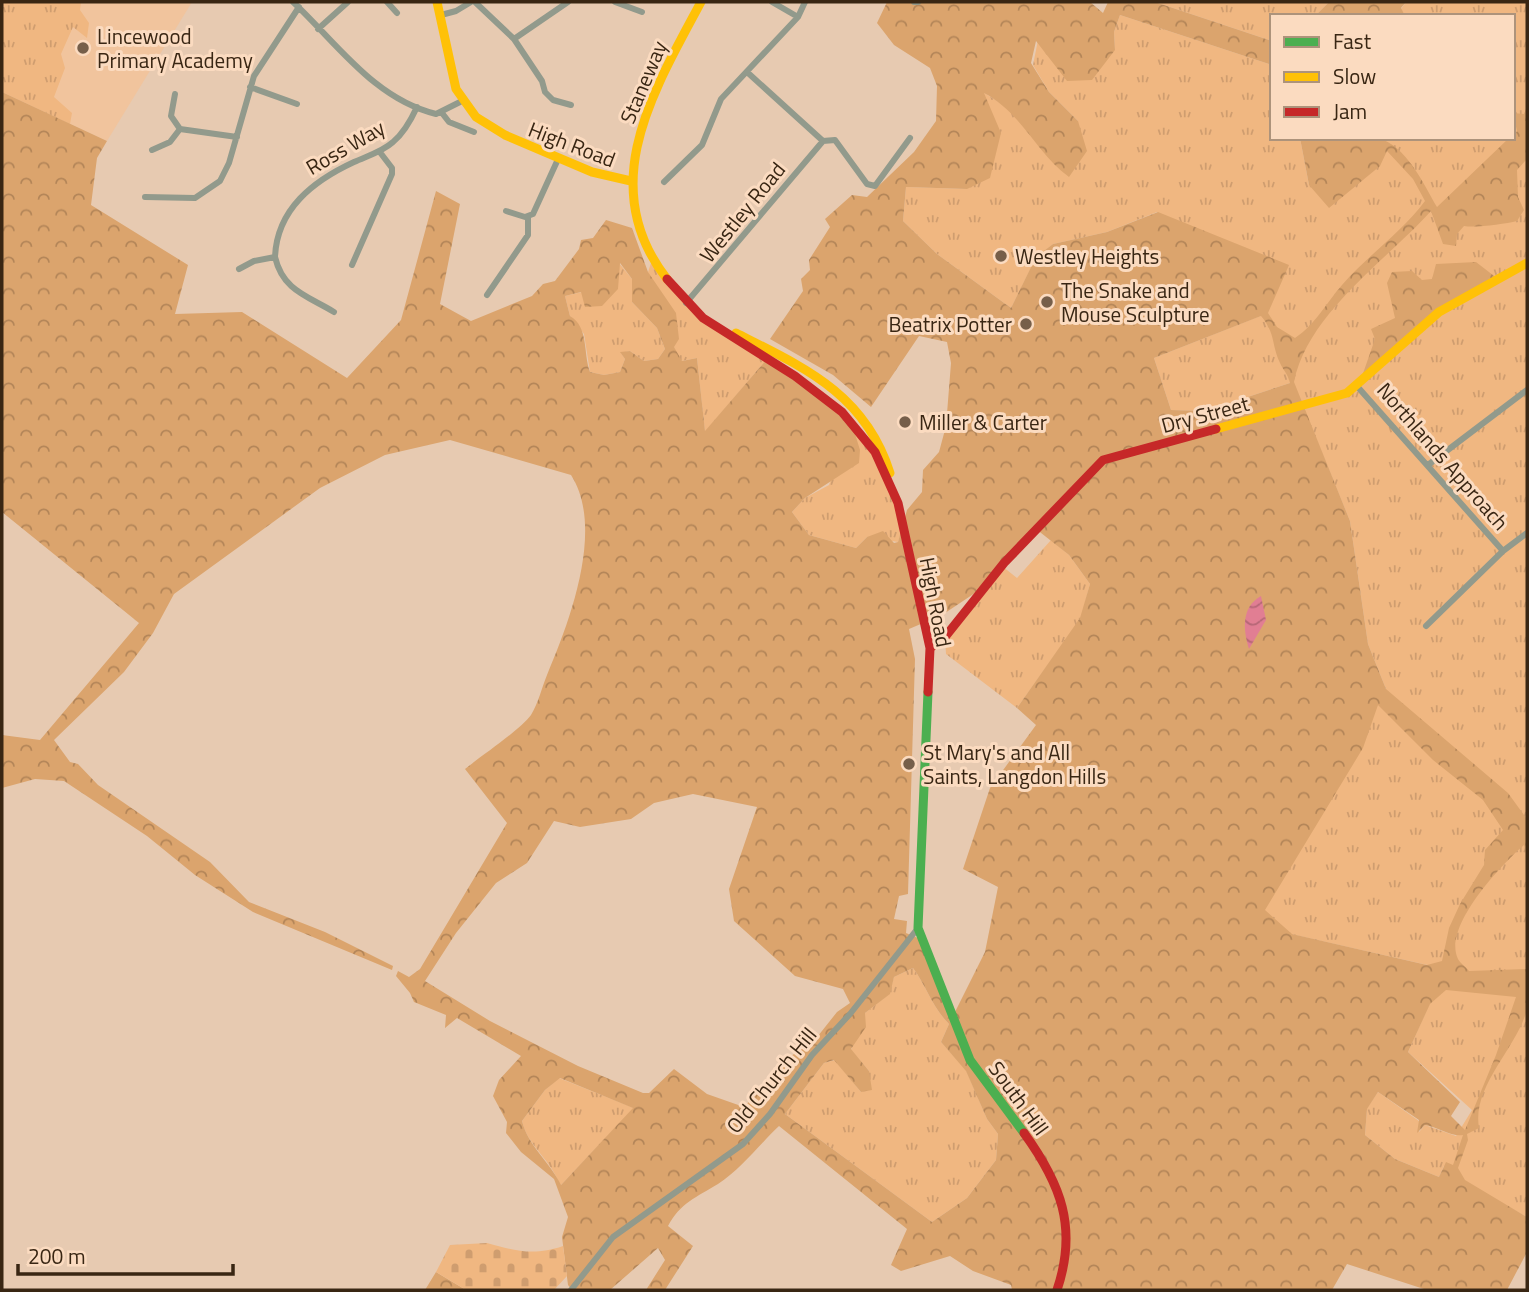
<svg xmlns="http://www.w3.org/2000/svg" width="1529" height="1292" viewBox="0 0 1529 1292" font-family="'Titillium Web',sans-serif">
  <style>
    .built { fill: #f1c49d }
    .grass { fill: url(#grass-tufts) }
    .forest { fill: url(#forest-crowns); fill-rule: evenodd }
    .cemetery { fill: url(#cemetery-stones) }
    .water { fill: url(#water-waves) }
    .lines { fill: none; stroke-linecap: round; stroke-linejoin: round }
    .street { stroke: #929a8c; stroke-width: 6 }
    .fast { stroke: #4caf50; stroke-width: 9 }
    .slow { stroke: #ffc107; stroke-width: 9 }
    .jam { stroke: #c62828; stroke-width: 9 }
    .poi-dot { fill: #765f4a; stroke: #fbdbc0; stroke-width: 2.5 }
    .labels { text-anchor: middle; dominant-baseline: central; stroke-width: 6; stroke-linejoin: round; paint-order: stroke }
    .poi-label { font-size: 21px; fill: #392613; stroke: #fbdbc0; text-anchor: start }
    .street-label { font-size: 21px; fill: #392613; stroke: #fbdbc0 }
  </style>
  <defs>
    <pattern id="grass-tufts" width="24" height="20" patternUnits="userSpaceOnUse" patternTransform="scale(1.75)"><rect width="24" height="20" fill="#f0b781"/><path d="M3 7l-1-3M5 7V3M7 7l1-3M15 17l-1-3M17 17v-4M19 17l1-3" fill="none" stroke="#cf9d6f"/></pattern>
    <pattern id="forest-crowns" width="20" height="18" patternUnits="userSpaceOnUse" patternTransform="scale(1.75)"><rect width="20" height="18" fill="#dba46d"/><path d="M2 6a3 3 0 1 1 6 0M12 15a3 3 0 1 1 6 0" fill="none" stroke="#b38558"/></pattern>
    <pattern id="cemetery-stones" width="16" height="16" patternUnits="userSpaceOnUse" patternTransform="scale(1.75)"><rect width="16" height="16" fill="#f0b781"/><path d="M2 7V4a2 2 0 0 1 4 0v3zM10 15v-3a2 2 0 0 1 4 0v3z" fill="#cf9d6f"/></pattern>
    <pattern id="water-waves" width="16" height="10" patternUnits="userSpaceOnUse" patternTransform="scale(1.75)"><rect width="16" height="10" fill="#e17e93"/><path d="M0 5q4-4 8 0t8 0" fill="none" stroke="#b76777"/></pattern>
  </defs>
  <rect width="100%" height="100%" fill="#e7cab1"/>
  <path class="built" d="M2,2H192L107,141L2,92Z"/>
  <path class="grass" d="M2,2H81L80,10L89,23L87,38L73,27L61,54L65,68L54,97L72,113L70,124L2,92Z
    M1155,2H1329L1315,16H1272V41Z
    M1406,2H1527V1217L1466,1183L1444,1166L1439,1177L1395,1159L1365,1135L1367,1108L1378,1092L1419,1121V1132L1425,1125L1456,1136L1472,1110L1408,1052L1445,969L1242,923L1386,689L1368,644L1350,521L1293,382L1205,411L1171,410L1154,358L1268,313L1157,212L1107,232L1053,244L1036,258L1011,308L937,254L903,221L906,187L967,189L983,92L1008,108L1031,134L1078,121L1049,92L1033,65L1038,40L1115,50L1114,32L1120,15L1272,65V138H1300L1309,185L1389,145L1379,138H1513V16H1396Z
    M652,260L686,303L767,359L705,432L697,358L682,361L677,356L648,272Z
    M619,263L632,279V302L657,328L665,349L658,359L644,361L630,351L621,353L625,359L620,372L604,375L590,372L584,334L570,316L565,296L582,292Z
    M851,421L875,452L903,527L898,542L867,537L856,548L809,535L792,512L805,498L829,485Z
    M1051,540L1069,555L1090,584L1081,618L1017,708L946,654L945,637L1002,566L1017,578Z
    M913,968C927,987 932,1007 949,1024L941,1042L966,1070L987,1119L998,1134L996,1160L967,1198L932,1222L785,1114L824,1063L835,1060L861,1092L869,1071L851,1050L865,1013L889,994L894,977Z
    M559,1078L634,1108L560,1186C552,1160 528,1147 522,1121L545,1090Z"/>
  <path class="forest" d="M887,2H1090L1103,13L1108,2H1155L1272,41V65L1120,15L1114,32L1115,50L1092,80L1067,81L1036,41L1031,63L1049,92L1078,121L1087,151L1069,177C1036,153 1022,113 984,93L1001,133L990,178L967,189L906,187L903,221L937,254L1011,308L1036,257L1053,244L1107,232L1158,212L1289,265L1268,313L1277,327L1295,338C1316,324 1326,303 1342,285C1368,255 1401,233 1425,201L1413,179L1387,151L1380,166L1329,208L1309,185L1300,138C1324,138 1353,134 1377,138C1406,144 1424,185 1437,207L1509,138H1513L1517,131L1513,113L1524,114L1527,106V159L1517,170L1518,197L1524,210L1517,221C1505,224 1475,228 1464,226L1457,234L1456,246L1443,244L1431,211C1386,261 1308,313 1294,382L1350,521L1368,644L1386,689L1508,793L1527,819V858L1524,845C1502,864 1442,927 1458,959C1460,963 1466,967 1469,971L1527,969C1527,982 1529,1001 1526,1013C1514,1051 1472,1087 1479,1128L1467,1134L1468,1140L1458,1168L1465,1180L1527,1217V1252L1507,1290H1427L1347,1264L1332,1290H1012L1011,1285L973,1271L950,1256L901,1271L891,1265L907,1229L779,1126C760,1144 740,1170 718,1184C697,1197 680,1203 668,1226L693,1246L665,1290H646L665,1260L658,1248L610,1290H572L568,1285L562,1237L568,1217L554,1179L521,1152L506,1133L507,1122L493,1096L499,1080L521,1056L457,1018L445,1028L446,1015L414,1002L410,993L396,976L398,971L409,977L420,969L507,823L465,769C481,756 520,730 531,715C538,704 542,687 547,675C570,621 605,528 571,475L450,440L385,455L320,488L174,594L153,633L124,672L54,740L70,762L78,764L98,785L210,862L249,902L325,932L393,966L392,970L253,912L195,875L147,836L64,781L35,779L2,788V735L40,740L139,623L2,512V92L107,141L97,158L91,205L188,265L175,314L242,312L347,378L401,320L436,191L460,204L440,304L471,321L532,296L543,284L555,281L579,249L581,240L593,238L606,220L632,228L648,272L676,313L679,339L674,347L682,361L697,358L705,431L767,359L851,421L860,450L859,463L805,498L792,512L809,535L856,548L867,537L883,531L894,543L898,542L907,510L922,492L923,470L939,452L946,426L951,363L947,342L919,336L871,407L833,375L770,339L803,291L801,279L810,270L809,260L830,227L825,219L852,195L867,197L914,152L936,121L937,86L930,68L894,45L877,23ZM620,263L632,279V302L657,328L665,349L658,359L644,361L630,351L620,352L625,359L620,372L604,375L590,372C583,353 589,327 570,316L565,296L581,292L585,307L602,306L618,289ZM1261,316C1276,334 1271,344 1280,363C1283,370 1288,374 1290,383L1205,411L1171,410L1154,358ZM1036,529L1069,555L1090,584L1080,618L1017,708L1036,725L990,788L963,869L998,887L985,952L953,1016L918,938L906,933L907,921L894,919L899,896L908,894L915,659L909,629L942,615L981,589ZM1378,705L1433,760L1483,800L1503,830L1485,850L1484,865L1460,904L1449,928L1442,961L1427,965L1292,934L1265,910L1363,748ZM693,794L757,807L729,889L734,921L795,976L843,989L850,1003L837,1012L814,1041L791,1056L744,1107L707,1094L674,1069L649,1093H643L578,1066L490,1021L425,981L456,933L496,883L527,863L554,821L580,827L631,819L654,803ZM913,968C927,987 932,1007 949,1024L941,1042L966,1071L987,1119L998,1134L996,1160L967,1198L932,1222L785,1114L824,1063L834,1060L861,1092L872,1090L869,1071L851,1049L866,1027L865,1013L890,994L894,977ZM1446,990L1516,997L1496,1055L1465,1130L1451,1116L1460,1102L1408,1052L1430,1004ZM560,1078L633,1108L561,1185C550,1162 528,1146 522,1121L545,1090ZM1378,1092L1419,1120L1417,1133L1425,1125C1437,1127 1452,1137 1463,1135L1453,1165L1446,1162L1439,1177L1395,1159L1365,1135L1367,1109Z
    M1329,2H1406L1401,8L1405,16H1315Z
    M1476,262L1498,279L1439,312L1360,382L1375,339L1371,329L1395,318L1387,283L1392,272L1412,271L1422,280L1432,279L1436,264Z
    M436,1272L466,1290H425Z"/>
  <path class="cemetery" d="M487,1243C516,1251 534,1256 563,1246L567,1276L554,1290H466L436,1272L450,1245Z"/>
  <path class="water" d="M1261,596L1266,620L1249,649C1243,630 1241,607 1261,596Z"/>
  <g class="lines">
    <path class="street" d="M293,2C336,42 374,99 436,114L462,101
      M387,2L397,13
      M475,2L514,39L542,81L545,92L553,100L571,105
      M615,2L642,12
      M772,2L798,17
      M914,2H918
      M441,15L456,11L471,2
      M318,29L348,2
      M514,39L568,2
      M747,72L823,141L835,140L867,184L875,186L910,138
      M250,87L297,104
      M175,94L171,116L180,129
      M442,113L449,122L474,132
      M152,150L170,142L180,129L237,137
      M664,182L702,145L721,99L798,17L805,2
      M145,197L195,198L220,181L229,163L254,76L299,7
      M506,211L525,217L533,214L559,157
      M275,257C283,291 308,296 334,312
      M352,265L392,174V168L379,151
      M239,269L254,261L275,257C277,209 313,181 354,162C367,156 382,152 393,142C404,133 411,120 417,107
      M487,295L528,235V217
      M686,303L823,141
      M1356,385L1503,551
      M1428,465L1527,390
      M1426,626L1503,551L1527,533
      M571,1290L613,1237L743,1144L770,1114L812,1055L850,1014L918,928"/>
    <path class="fast" d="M928,692L918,928L970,1060L1024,1133"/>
    <path class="slow" d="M437,2L456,89L476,117L505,135L592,172L631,181
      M667,279C594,186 654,90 701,2
      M736,333C805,368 865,394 890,473
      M1216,429L1347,393L1439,312L1527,263"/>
    <path class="jam" d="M667,279L703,318L795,376L842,412L875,452L898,503L930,648L928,692
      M930,648L945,637L1004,563L1103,460L1216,429
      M1024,1133C1061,1184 1078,1228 1057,1290"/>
  </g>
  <g class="poi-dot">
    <circle cx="83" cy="48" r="7"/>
    <circle cx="1001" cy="256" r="7"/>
    <circle cx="1047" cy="302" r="7"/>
    <circle cx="1026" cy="324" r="7"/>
    <circle cx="905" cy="422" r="7"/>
    <circle cx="909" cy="764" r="7"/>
  </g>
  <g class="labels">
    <g class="poi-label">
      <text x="97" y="36">Lincewood<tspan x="97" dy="24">Primary Academy</tspan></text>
      <text x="1015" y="256">Westley Heights</text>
      <text x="1061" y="290">The Snake and<tspan x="1061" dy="24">Mouse Sculpture</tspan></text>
      <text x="1012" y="324" text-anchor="end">Beatrix Potter</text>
      <text x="919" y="422">Miller &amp; Carter</text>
      <text x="923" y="752">St Mary's and All<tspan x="923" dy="24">Saints, Langdon Hills</tspan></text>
    </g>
    <g class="street-label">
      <text transform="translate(643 82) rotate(-67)">Staneway</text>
      <text transform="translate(572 144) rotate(21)">High Road</text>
      <text transform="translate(345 147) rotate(-30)">Ross Way</text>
      <text transform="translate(742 212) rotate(-51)">Westley Road</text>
      <text transform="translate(1205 414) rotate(-15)">Dry Street</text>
      <text transform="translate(1443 456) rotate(49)">Northlands Approach</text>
      <text transform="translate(936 602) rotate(79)">High Road</text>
      <text transform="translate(771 1080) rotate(-51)">Old Church Hill</text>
      <text transform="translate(1019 1098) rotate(54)">South Hill</text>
    </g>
  </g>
  <rect width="1529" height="1292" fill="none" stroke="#392613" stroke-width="7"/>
  <rect x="1270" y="14" width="245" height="126" fill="#fbdbc0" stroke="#ad937b" stroke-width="2"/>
  <rect x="1284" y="37" width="35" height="10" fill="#4caf50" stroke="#ad937b" stroke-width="2"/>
  <text x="1333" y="49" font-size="21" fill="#392613">Fast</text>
  <rect x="1284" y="72" width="35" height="10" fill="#ffc107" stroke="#ad937b" stroke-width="2"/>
  <text x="1333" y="84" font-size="21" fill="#392613">Slow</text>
  <rect x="1284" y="107" width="35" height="10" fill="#c62828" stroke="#ad937b" stroke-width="2"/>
  <text x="1333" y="119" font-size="21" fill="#392613">Jam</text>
  <path d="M18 1264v10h215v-10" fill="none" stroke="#392613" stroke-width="3.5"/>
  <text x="28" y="1264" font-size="21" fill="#392613" stroke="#fbdbc0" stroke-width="5" paint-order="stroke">200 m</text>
</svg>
